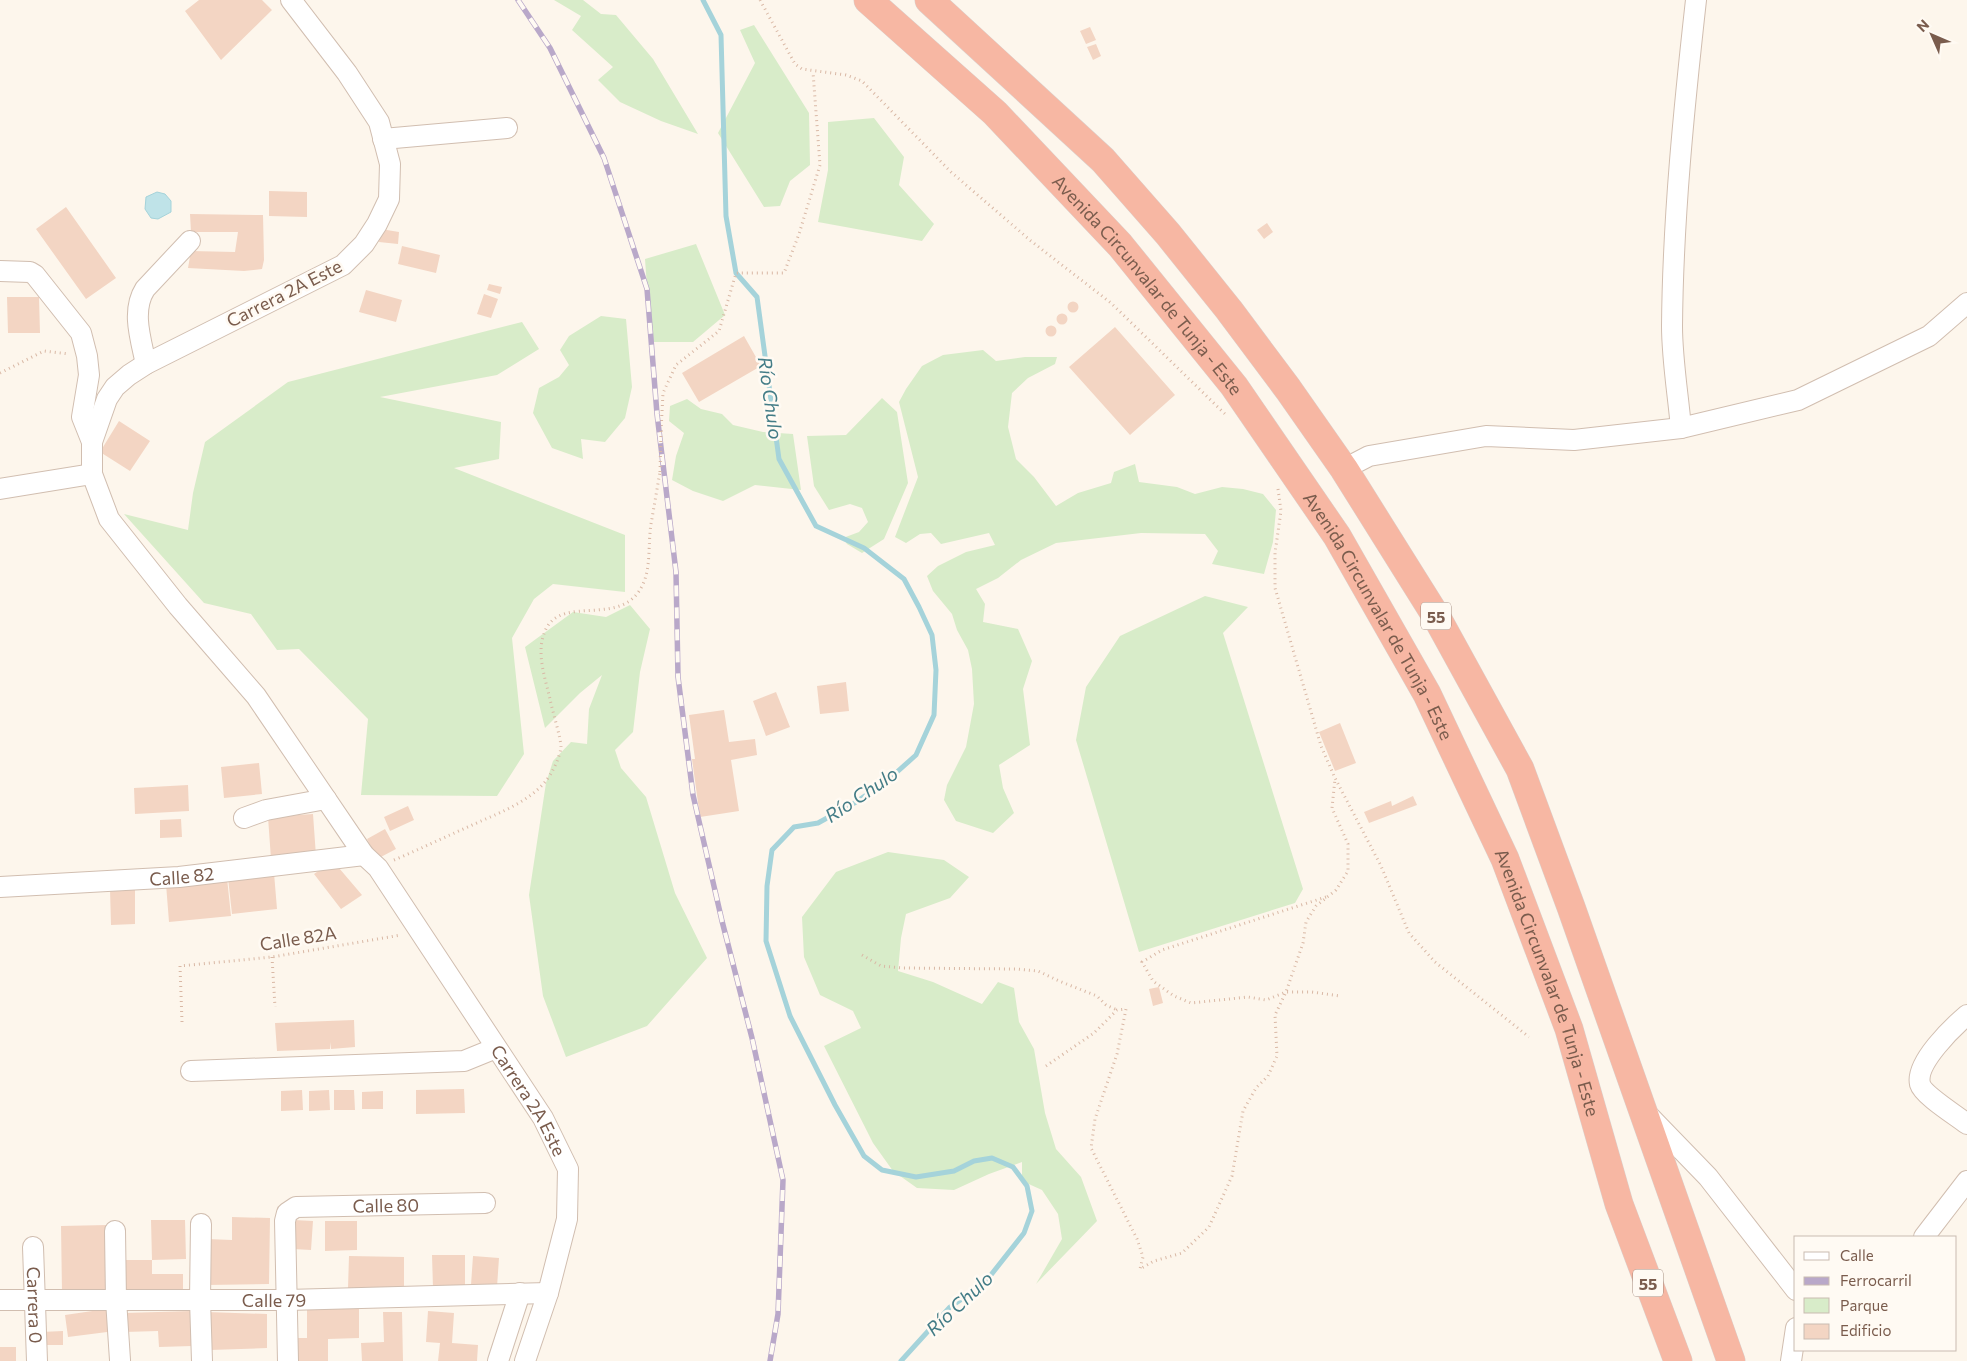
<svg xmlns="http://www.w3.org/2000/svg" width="1967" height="1361" viewBox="0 0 1967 1361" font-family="Commissioner,sans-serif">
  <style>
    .green { fill: #d8ecc9 }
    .water { fill: #bfe3e8; stroke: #a5d3da }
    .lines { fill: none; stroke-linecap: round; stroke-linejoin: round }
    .stream { stroke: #a5d3da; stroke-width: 5 }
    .building { fill: #f3d5c3 }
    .minor-casing { stroke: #d1beb0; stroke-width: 22 }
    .highway-casing { stroke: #dad1cd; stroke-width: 29 }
    .path { stroke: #d9b8a5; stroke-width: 3; stroke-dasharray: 1 4; stroke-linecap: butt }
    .minor { stroke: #fff; stroke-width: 20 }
    .highway { stroke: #f7b7a3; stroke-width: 28 }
    .rail-casing { stroke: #b9a8c9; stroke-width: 5.5 }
    .rail { stroke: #fffaf3; stroke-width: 4; stroke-dasharray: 11; stroke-linecap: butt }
    .path-bridge { stroke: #d9b8a5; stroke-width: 3; stroke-dasharray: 1 4; stroke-linecap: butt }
    .labels { text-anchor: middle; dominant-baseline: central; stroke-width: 5; stroke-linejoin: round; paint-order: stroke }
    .shield { fill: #fffaf3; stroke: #a28b7f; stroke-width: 1 }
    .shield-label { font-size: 16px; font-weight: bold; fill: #7a5c4d }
    .street-label { font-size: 18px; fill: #7a5c4d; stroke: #fffaf3 }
    .water-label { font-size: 19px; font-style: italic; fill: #437c86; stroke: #fffaf3 }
  </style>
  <rect width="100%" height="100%" fill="#fdf6ec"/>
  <path class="green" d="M554,0H583L601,14L616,15L653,59L698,134L661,121L620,102L598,80L613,67L572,30L581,16Z
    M754,25L809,113L810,165L790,181L780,206L764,207L718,133L755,63L740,30Z
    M874,118L904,157L899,185L934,224L922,241L818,222L828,170V122Z
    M696,244L725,315L693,342H651L645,259Z
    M601,316L626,319L632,387L625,418L605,442L581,439L583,459L552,448L533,413L539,388L559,377L569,365L560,350L569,336Z
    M522,322L539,349L497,375L380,397L501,422L499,459L454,468L625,535V592L553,584L534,599L512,638L524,754L497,796L361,795L368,719L299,649L277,650L251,614L204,603L124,514L188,530L193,493L205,442L288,382Z
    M983,350L996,361L1025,357H1057L1055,364L1028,378L1012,393L1008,427L1016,459L1034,477L1056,506L1078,493L1111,483L1114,472L1135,464L1139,482L1177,487L1195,494L1222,487L1243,489L1263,494L1276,510L1273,542L1264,574L1212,564L1218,551L1205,534L1141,533L1056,543L1021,560L998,578L976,589L985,604L983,622L1018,629L1032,661L1023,689L1030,745L999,765L1003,788L1014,813L993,833L956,821L944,800L947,785L966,747L974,704L972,669L968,650L957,630L952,614L933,591L927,576L938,566L966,552L995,545L989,533L941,544L931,533L920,534L906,543L895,537L918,477L899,402L906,389L922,366L943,355Z
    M882,398L897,412L908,483L884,539L862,553L847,544L843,538L859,532L868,522L862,508L850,504L829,510L814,486L807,436L846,435Z
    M687,399L701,409L722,414L733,425L763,432L793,434L801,490L755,485L723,501L693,491L672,480L676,456L684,433L669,421L670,406Z
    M1205,596L1248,607L1223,633L1303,889L1295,903L1139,952L1076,740L1086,687L1120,636Z
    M630,605L650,629L640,672L633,732L615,750L621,768L646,797L675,893L707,958L647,1026L566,1057L543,996L529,895L546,783L553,761L571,742L587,744L589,709L602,675L580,693L545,728L525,647L573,612L606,617Z
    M888,852L944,860L969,877L950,898L906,914L901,938L898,971L933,982L982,1004L998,982L1014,988L1019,1022L1034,1049L1045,1113L1056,1149L1081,1177L1097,1221L1036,1284L1062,1239L1058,1214L1042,1190L1022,1181V1162L989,1174L954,1190L917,1188L893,1171L873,1143L824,1046L861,1028L853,1011L820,995L804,957L802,917L836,872Z"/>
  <path class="water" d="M157,192L165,194L171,201V212L158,219L151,218L145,209L146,197Z"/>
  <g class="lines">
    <path class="stream" d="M703,0L721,35L726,216L736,273L757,297L779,459L816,526L864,548L904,579L919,607L932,635L936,670L934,715L916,755L888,780L856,802L818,823L794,827L772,850L767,886L766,941L790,1016L835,1105L864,1156L882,1170L916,1177L954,1171L974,1161L992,1158L1013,1167L1027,1186L1032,1211L1024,1233L983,1285L950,1307L901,1361"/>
  </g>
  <path class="building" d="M199,0H262L272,10L221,60L185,11Z
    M1090,27L1096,40L1086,44L1080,31Z
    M1096,44L1101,56L1093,60L1087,47Z
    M269,191L307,192V217L269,216Z
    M66,207L116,278L86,299L36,229Z
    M190,214L263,215L264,260L262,269L244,271L188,268L191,251L235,252L238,232H191Z
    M1267,223L1273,232L1264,239L1257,230Z
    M381,229L399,232L398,244L379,242Z
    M402,246L440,255L436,273L398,264Z
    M489,284L502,287L500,294L487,290Z
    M366,290L402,300L396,322L359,312Z
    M484,294L498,299L491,318L477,314Z
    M7,297H39L40,333H8Z
    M1067.5 307a5.5 5.5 0 1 1 11 0a5.5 5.5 0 1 1-11 0Z
    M1056.5 319a5.5 5.5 0 1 1 11 0a5.5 5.5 0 1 1-11 0Z
    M1045.5 331a5.5 5.5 0 1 1 11 0a5.5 5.5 0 1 1-11 0Z
    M1115,327L1175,395L1130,435L1069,367Z
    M744,336L761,366L699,402L682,373Z
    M119,421L150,441L130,471L100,452Z
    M846,682L849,711L820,714L817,686Z
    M776,692L790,727L766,736L753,701Z
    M724,710L729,742L755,739L757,755L731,760L739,811L700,817L692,759H695L689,715Z
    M1340,723L1356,763L1335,771L1319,732Z
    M259,763L262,794L224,798L221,767Z
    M188,785L189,811L135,814L134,788Z
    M1413,796L1417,805L1369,823L1364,812L1391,801L1392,806Z
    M408,806L414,820L390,831L384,817Z
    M313,814L316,856L271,859L268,817Z
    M181,819L182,837L160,838V820Z
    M385,829L396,849L377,859L367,839Z
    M333,861L362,895L341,909L314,874Z
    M274,873L277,909L232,914L228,878Z
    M227,878L231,916L169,922L166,884Z
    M135,888V924L111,925L110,889Z
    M1159,987L1163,1003L1153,1006L1149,989Z
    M354,1020L355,1047L331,1049L330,1042V1049L277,1051L275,1023Z
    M464,1089L465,1113L416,1114V1090Z
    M302,1090L303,1110L281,1111V1091Z
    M329,1090L330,1110L309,1111V1091Z
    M334,1090H354L355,1110H334Z
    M383,1091V1109H362V1092Z
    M232,1217L270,1218L269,1284L206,1285L207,1239L232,1240Z
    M151,1220H185L186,1259L152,1260Z
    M294,1220L313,1221L311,1250L293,1249Z
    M325,1221H357V1250L325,1251Z
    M107,1225L108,1290L62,1292L61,1226Z
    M432,1255H465V1287L433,1288Z
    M349,1256L404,1257V1289L348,1288Z
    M473,1256L499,1258L497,1287L471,1285Z
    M118,1260H152V1274H183V1294H118Z
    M307,1304H359V1338L328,1339V1361H294V1338H307Z
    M113,1308L115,1331L68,1337L65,1315Z
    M191,1311L192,1346L159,1347L158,1331L125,1332V1313Z
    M428,1311L454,1313L452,1343L478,1345L477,1361H438L440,1343L426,1342Z
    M207,1312L267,1314V1348L210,1350Z
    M383,1312H402L403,1361H362L361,1343L384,1342Z
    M63,1331V1345H41V1332Z
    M0,1347H16V1361H0Z"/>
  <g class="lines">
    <g class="minor-casing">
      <g id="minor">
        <path id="s1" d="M291,0L347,73L379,122L390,164L389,199L377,224L364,244L343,265L146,364L129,375L115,387L107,399L92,442V474L109,519L178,606L256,696L364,855L378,868L543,1118L568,1169L567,1219L548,1293L525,1361"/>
        <path d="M383,139L507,128"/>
        <path d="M0,271L30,272L35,275L81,333L87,356L89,375L82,417L92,442"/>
        <path d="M146,364C141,340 131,311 145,289L190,241"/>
        <path d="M1681,428C1678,394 1672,359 1672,326C1673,217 1684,108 1696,0"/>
        <path d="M1344,469L1369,456L1486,436L1574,440L1681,428L1798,400L1929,336L1967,303"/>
        <path d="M0,489L92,474"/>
        <path d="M244,818L266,810L326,799"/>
        <path id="s2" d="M0,887L179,877L364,855"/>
        <path d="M1967,1015C1953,1027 1915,1063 1920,1084C1923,1095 1957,1116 1967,1124"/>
        <path d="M191,1071L464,1061L496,1048"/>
        <path d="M1647,1114L1708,1177L1796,1290"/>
        <path d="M201,1224L200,1300L202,1361"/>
        <path d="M115,1231L116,1300L120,1360"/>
        <path d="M1924,1237L1967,1181"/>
        <path id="s3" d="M33,1247L37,1361"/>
        <path id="s4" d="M0,1300H287L548,1293"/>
        <path id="s5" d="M288,1361L285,1221L287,1213L296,1207L485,1203"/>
        <path d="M498,1361L520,1293"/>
        <path d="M1791,1361L1796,1328"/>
      </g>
    </g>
    <g class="highway-casing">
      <g id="highway">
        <path id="s6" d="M868,0L995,113L1120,245L1234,386L1337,536L1427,694L1505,859L1569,1029L1619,1204L1678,1361"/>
        <path d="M929,0L1103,160L1168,234L1229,310L1288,389L1344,469L1436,616L1520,769L1571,907L1731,1361"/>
      </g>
    </g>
    <path class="path" d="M760,0L795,64L802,69L846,75L862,81L951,172L1031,241L1111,303L1225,414
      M0,373L44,351L69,354
      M661,431L663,393L676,365L719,331L736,273H784L799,234L820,165L813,72
      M1278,489L1281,511L1275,553V588L1321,746L1335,778L1381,866L1409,933L1435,962L1529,1037
      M394,860C420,849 445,837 470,826C496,814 526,804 545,782C552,774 560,757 561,747C561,738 552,710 550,699C545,677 535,651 546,629C563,594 623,629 643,584C651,567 648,543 651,524C654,507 657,489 660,472
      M1326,897L1162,950L1142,962L1153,981L1174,996L1191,1003L1248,997L1266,1000L1286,992H1312L1340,996
      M862,955L881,966L902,968L1016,969L1038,971L1059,981L1097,996L1106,1005L1117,1010
      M272,957L275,1007
      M182,1022L180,966L272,957L401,935
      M1046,1066L1094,1033L1117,1010L1126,1009L1117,1054L1095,1119L1091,1148L1137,1239L1143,1257L1140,1269L1154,1261L1182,1253L1209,1227L1232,1176L1243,1111L1256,1088L1268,1076L1277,1056L1275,1015L1286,992L1303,943L1306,922L1316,906L1336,890L1348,871V844L1332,808L1335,779"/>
    <use href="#minor" class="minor"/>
    <use href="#highway" class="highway"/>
    <g class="rail-casing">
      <path id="rail" d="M518,0L550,48L604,158L647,289L657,414L676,572L678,677L693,795L722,921L752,1038L783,1180L778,1314L770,1361"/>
    </g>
    <use href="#rail" class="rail"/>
    <path class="path-bridge" d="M660,472L661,431"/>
  </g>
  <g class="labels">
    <g class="shield">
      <rect x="1421" y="602.5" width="30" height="27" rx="4"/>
      <rect x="1633" y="1269.5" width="30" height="27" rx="4"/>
    </g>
    <g class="shield-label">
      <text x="1436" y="616">55</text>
      <text x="1648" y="1283">55</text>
    </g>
    <g class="street-label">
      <text stroke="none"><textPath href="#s6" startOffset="400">Avenida Circunvalar de Tunja - Este</textPath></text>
      <text transform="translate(284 293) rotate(-27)">Carrera 2A Este</text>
      <text stroke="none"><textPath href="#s6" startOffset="805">Avenida Circunvalar de Tunja - Este</textPath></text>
      <text stroke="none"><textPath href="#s2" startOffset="182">Calle 82</textPath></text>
      <text transform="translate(298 938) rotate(-9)">Calle 82A</text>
      <text stroke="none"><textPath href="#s6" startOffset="1210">Avenida Circunvalar de Tunja - Este</textPath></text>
      <text stroke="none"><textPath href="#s1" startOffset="1428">Carrera 2A Este</textPath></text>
      <text stroke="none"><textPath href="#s5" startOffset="249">Calle 80</textPath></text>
      <text stroke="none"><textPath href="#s4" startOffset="274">Calle 79</textPath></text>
      <text stroke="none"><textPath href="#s3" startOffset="58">Carrera 0</textPath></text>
    </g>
    <g class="water-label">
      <text transform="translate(771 398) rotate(82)">Río Chulo</text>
      <text transform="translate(861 794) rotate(-34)">Río Chulo</text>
      <text transform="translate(959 1303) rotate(-43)">Río Chulo</text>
    </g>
  </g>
  <rect x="1794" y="1236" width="162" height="115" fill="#fffaf3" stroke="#cabbb1"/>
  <rect x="1804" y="1252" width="25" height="8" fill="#ffffff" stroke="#cabbb1"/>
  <text x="1840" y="1261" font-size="15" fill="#7a5c4d">Calle</text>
  <rect x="1804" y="1277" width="25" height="8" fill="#b9a8c9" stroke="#cabbb1"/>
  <text x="1840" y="1286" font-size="15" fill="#7a5c4d">Ferrocarril</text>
  <rect x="1804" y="1298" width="25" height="15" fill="#d8ecc9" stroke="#cabbb1"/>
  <text x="1840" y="1311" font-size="15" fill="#7a5c4d">Parque</text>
  <rect x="1804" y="1324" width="25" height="15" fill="#f3d5c3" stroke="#cabbb1"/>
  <text x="1840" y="1336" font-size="15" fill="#7a5c4d">Edificio</text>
  <g transform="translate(1932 35) rotate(315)" stroke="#fffaf3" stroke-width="4" paint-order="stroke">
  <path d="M0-4L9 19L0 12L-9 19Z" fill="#7a5c4d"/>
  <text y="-8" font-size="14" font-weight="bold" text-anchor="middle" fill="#7a5c4d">N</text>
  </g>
</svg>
